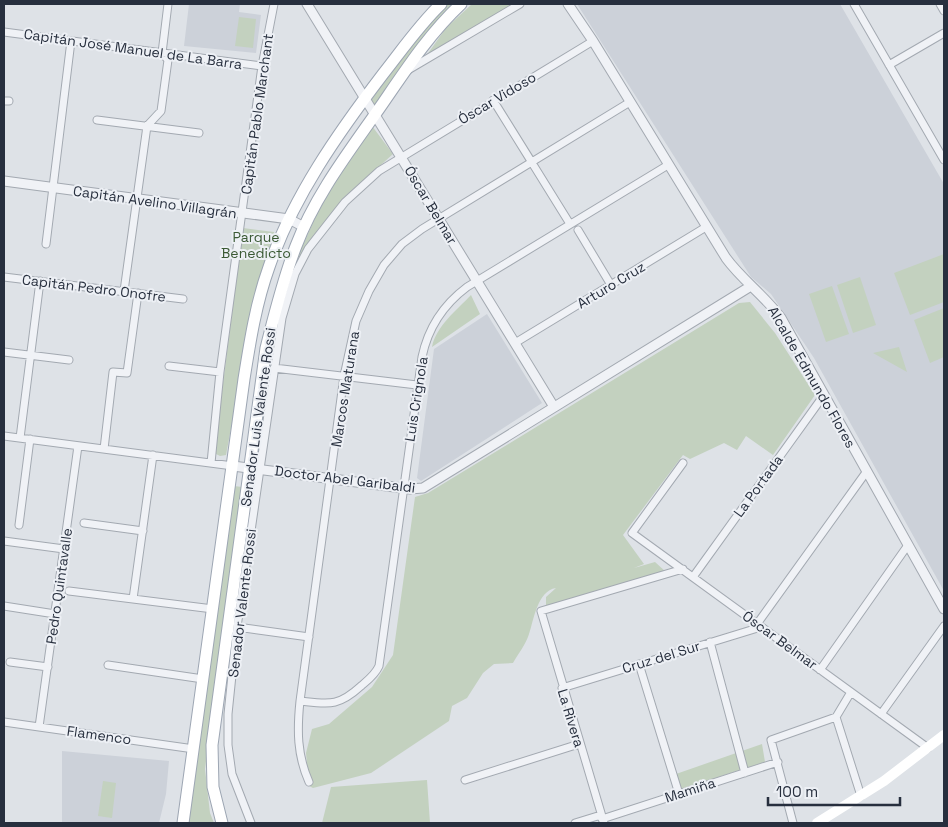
<svg xmlns="http://www.w3.org/2000/svg" width="948" height="827" viewBox="0 0 948 827" font-family="'Space Grotesk',sans-serif">
  <style>
    .built { fill: #ccd1d9 }
    .green { fill: #c3d1bf }
    .lines { fill: none; stroke-linecap: round; stroke-linejoin: round }
    .minor-casing { stroke: #a3a9b1; stroke-width: 9 }
    .tertiary-casing { stroke: #a3a9b1; stroke-width: 11 }
    .primary-casing { stroke: #9da6b3; stroke-width: 13 }
    .minor { stroke: #f0f2f6; stroke-width: 7 }
    .tertiary { stroke: #f0f2f6; stroke-width: 9 }
    .secondary { stroke: #fff; stroke-width: 10 }
    .primary { stroke: #fff; stroke-width: 11 }
    .labels { text-anchor: middle; dominant-baseline: central; stroke-width: 4; stroke-linejoin: round; paint-order: stroke }
    .street-label { font-size: 14px; fill: #272f3e; stroke: #edf0f5 }
    .park-label { font-size: 14px; fill: #3b5a35; stroke: #edf0f5 }
  </style>
  <rect width="100%" height="100%" fill="#dee2e7"/>
  <path class="built" d="M189,4H240L239,12L261,15L256,53L184,46Z
    M577,4H840L944,184V591L814,358L771,294L751,277Z
    M487,314L542,403L421,481L417,478L434,349Z
    M62,751L169,761L166,794L159,823H62Z"/>
  <path class="green" d="M447,4H456L376,105L372,104L371,100L422,29Z
    M472,4H514L424,59L446,28Z
    M239,17L256,19L253,48L235,46Z
    M372,126L393,154L341,201L293,267L326,194Z
    M243,228L274,232L275,236L250,326L226,455L220,456L214,453Z
    M944,254V302L910,315L894,273Z
    M860,277L876,325L853,333L837,285Z
    M832,286L849,334L826,342L809,294Z
    M471,295L480,314L432,347C436,326 457,310 471,295Z
    M750,302L775,333L815,395L773,455L746,436L737,450L724,443L690,459L683,455L623,535L644,564L634,568L655,562L666,572L546,606V597L556,588C537,591 534,620 529,634C526,644 518,654 513,663L494,664L483,673L467,698L452,706L449,721L371,773L313,788L309,786L306,753L312,729L329,724L372,687L393,655L415,497L428,493L739,303Z
    M944,308V357L930,363L914,320Z
    M899,347L907,372L873,353Z
    M234,486L242,487L205,769L210,813L214,823H188Z
    M762,744L765,762L675,791L676,774Z
    M427,780L430,823H322L331,787Z
    M103,781L116,783L112,818L98,816Z"/>
  <g class="lines">
    <g class="minor-casing">
      <path id="minor" d="M854,4L944,160
        M940,4L944,11
        M4,32L262,66
        M889,65L944,33
        M408,70L520,4
        M493,100L531,161
        M4,101H9
        M97,120L199,133
        M534,166L570,224
        M578,230L611,285
        M46,244L71,41
        M4,277L183,299
        M124,291L147,126L161,111L168,60L162,53L168,4
        M515,343L706,227
        M4,352L69,360
        M169,366L220,372
        M274,368L417,385
        M4,436L233,466
        M20,438L40,281
        M104,449L113,372L127,373L138,293
        M211,463L220,372L262,66L274,4
        M683,463L632,533L928,748
        M84,523L143,531
        M19,525L30,439
        M4,541L64,549
        M693,577L824,395
        M69,591L213,609
        M133,599L153,455
        M4,606L55,614
        M757,624L867,471
        M237,627L309,637
        M710,642L745,773
        M10,662L48,667
        M639,664L679,794
        M108,665L203,679
        M820,670L908,545
        M562,688L761,627
        M851,692L836,717L861,796
        M300,701C329,704 338,707 361,686C368,680 375,675 379,666L422,357C428,328 443,305 467,287L668,165
        M881,714L944,626
        M4,722L194,749
        M39,727L78,446
        M465,780L579,744
        M309,782C297,755 297,730 300,701L344,376L356,321L369,291L384,265L402,244L422,229L630,102
        M602,819L778,762
        M251,823L232,774L228,745V714L237,627L282,318L295,274L308,249L345,202L379,171L593,41
        M575,823L601,815
        M604,823L541,611L683,569
        M793,823L771,740L836,717"/>
    </g>
    <g class="tertiary-casing">
      <path id="tertiary" d="M307,4L554,407
        M568,4L593,41L726,258C742,280 765,296 781,318L944,609
        M4,181L289,219L304,227
        M233,466L410,489L423,488L751,286"/>
    </g>
    <g class="primary-casing">
      <path id="primary" d="M183,823L244,379C250,341 256,303 269,267C293,197 338,133 383,74C402,50 419,25 441,4
        M222,823L213,787L212,745L266,348C275,313 283,279 296,246C316,193 352,148 383,103C407,68 430,33 461,4"/>
    </g>
    <use href="#minor" class="minor"/>
    <use href="#tertiary" class="tertiary"/>
    <path class="secondary" d="M817,823L884,781L944,735"/>
    <use href="#primary" class="primary"/>
  </g>
  <g class="labels">
    <g class="street-label">
      <text transform="translate(133 49) rotate(8)">Capitán José Manuel de La Barra</text>
      <text transform="translate(497 98) rotate(-31)">Óscar Vidoso</text>
      <text transform="translate(257 114) rotate(-82)">Capitán Pablo Marchant</text>
      <text transform="translate(155 202) rotate(8)">Capitán Avelino Villagrán</text>
      <text transform="translate(431 205) rotate(59)">Óscar Belmar</text>
      <text transform="translate(611 285) rotate(-31)">Arturo Cruz</text>
      <text transform="translate(94 288) rotate(7)">Capitán Pedro Onofre</text>
      <text transform="translate(812 377) rotate(60)">Alcalde Edmundo Flores</text>
      <text transform="translate(345 389) rotate(-81)">Marcos Maturana</text>
      <text transform="translate(416 399) rotate(-81)">Luis Crignola</text>
      <text transform="translate(258 417) rotate(-82)">Senador Luis Valente Rossi</text>
      <text transform="translate(345 479) rotate(7)">Doctor Abel Garibaldi</text>
      <text transform="translate(758 486) rotate(-54)">La Portada</text>
      <text transform="translate(59 586) rotate(-82)">Pedro Quintavalle</text>
      <text transform="translate(242 603) rotate(-83)">Senador Valente Rossi</text>
      <text transform="translate(780 640) rotate(36)">Óscar Belmar</text>
      <text transform="translate(661 657) rotate(-17)">Cruz del Sur</text>
      <text transform="translate(571 718) rotate(73)">La Rivera</text>
      <text transform="translate(99 735) rotate(8)">Flamenco</text>
      <text transform="translate(690 790) rotate(-18)">Mamiña</text>
    </g>
    <g class="park-label">
      <text x="256" y="237">Parque<tspan x="256" dy="16">Benedicto</tspan></text>
    </g>
  </g>
  <rect width="948" height="827" fill="none" stroke="#272f3e" stroke-width="10"/>
  <path d="M768 797v8h132v-8" fill="none" stroke="#272f3e" stroke-width="2.5"/>
  <text x="776" y="797" font-size="15" fill="#272f3e" stroke="#edf0f5" stroke-width="4" paint-order="stroke">100 m</text>
</svg>
